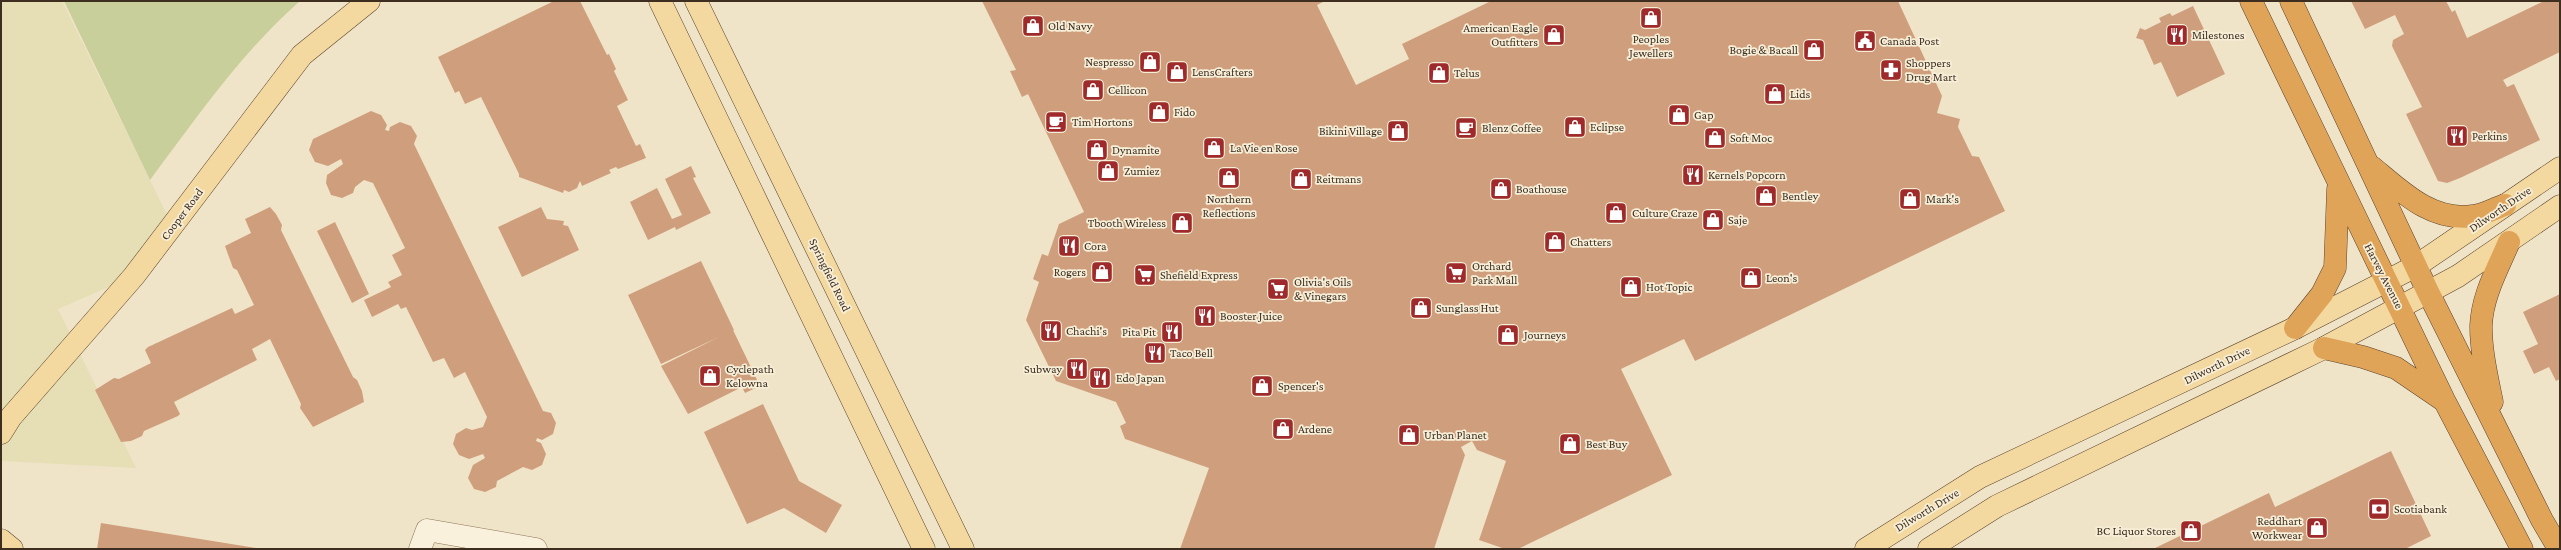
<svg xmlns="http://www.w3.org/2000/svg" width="2561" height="550" viewBox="0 0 2561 550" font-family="'Crimson Pro',serif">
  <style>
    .farmland { fill: #e6deb5 }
    .green { fill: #c9cf9b }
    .building { fill: #cf9f7d }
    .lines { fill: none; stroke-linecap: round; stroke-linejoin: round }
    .minor-casing { stroke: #8d765c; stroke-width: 23 }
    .major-casing { stroke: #5b4430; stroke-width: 23 }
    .highway-casing { stroke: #5b4430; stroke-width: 23 }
    .minor { stroke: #faf1dc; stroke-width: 22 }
    .major { stroke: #f3d9a0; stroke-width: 22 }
    .highway { stroke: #e0a458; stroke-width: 22 }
    .labels { text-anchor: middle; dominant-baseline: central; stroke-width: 3.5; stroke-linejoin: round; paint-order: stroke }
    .poi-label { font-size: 12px; fill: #3d2e20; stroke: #f7eed8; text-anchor: start }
    .street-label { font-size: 12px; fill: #3d2e20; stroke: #f7eed8 }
  </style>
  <rect width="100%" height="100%" fill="#f0e4c8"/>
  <path class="farmland" d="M1,1H62L173,227L134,276L58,309L136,468L1,461Z"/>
  <path class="green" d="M64,1H300C241,53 197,117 150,180Z"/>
  <path class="building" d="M554,1H580L607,55L609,54L616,69L614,71L628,100L617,106L636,146L640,144L646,158L618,169L616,167L609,170L611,173L582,186L580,181L577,188L569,192L564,190L563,193L519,177V174L481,97L465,104L459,91L455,93L438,57Z
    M982,1H1325L1317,5L1356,85L1409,59L1402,44L1491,1H1898L1942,96L1937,113L1960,119L1958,127L1972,156L1979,157L2005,211L1695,361L1684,339L1621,369L1672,475L1518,549H1505L1479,540L1506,461L1477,450L1472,441L1461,447L1465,455L1434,549H1180L1209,468L1125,439L1120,426L1126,423L1116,402L1056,381L1026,320L1039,282L1033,279L1042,254L1048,256L1059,224L1084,212L1028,94L1022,97L1010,71L1016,70Z
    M2351,1H2446L2452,12L2455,10L2467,38L2544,1H2560V52L2503,80L2507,87L2514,84L2540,140L2460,178L2447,183L2438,181L2406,114L2422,107L2392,46L2393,40L2404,34L2395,15L2365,29Z
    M2193,6L2225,74L2177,97L2161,62L2154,65L2143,40L2136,38L2140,28L2145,30L2161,22L2159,18L2170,13L2172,16Z
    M371,111L381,115L387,125L385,130L389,131L390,127L400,122L411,126L417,136L414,144L543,411L551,413L556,423L553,434L542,440L537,438L536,441L541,443L546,454L542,465L532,470L523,467L497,481L496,487L485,492L474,489L468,478L473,465L485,458L483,454L469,459L459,455L453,444L456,434L466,428L472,430L483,427L487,417L465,372L454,378L444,358L433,362L406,307L401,309L398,304L372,317L364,300L391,287L388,282L402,275L392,255L405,248L373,183L364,180L355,187L353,193L342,198L331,195L326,183L327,175L343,164L341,159L328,166L315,162L309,150L313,139Z
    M691,166L696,177L693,178L711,213L676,230L675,227L648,240L630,202L657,188L672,219L682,215L665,179Z
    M270,207L276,214L282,225L281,230L324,318L353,377L357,380L362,391L364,402L313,427L300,408L301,404L270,339L252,349L257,360L174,402L180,414L178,416L144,431L142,436L131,441L121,442L95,390L114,378L119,379L151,363L145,350L148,347L232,308L235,314L254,305L237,270L233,268L225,246L251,233L245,219Z
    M541,207L547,219L564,221L563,225L568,226L579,250L522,277L498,227Z
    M335,222L369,294L352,303L317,231Z
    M701,261L734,330L661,364L628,295Z
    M2560,294V379L2556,381L2549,367L2534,374L2523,351L2538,344L2523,312Z
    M733,330L760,386L745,393L742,387L688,414L661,366Z
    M763,404L799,481L842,505L826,533L784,508L747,524L704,432Z
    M2391,451L2431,536L2405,549H2153L2269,493L2275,507Z
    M101,523L256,548V549H97Z"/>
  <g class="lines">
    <g class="minor-casing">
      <path id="minor" d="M420,549L427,530L536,549"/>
    </g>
    <g class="major-casing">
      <path id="major" d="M660,1L924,549
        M696,1L963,549
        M1,433L11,417L134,276L302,55L369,1
        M1,540L12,549
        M1866,549L1980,477L2295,328L2416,266L2560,168
        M1929,549L1997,506L2324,348L2458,276L2560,206"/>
    </g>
    <g class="highway-casing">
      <path id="highway" d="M2251,1L2444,400L2522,549
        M2291,1L2428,292L2542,520L2559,549
        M2372,167C2402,192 2432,222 2473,216C2484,215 2495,208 2505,205
        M2295,328L2322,294L2335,268L2338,189
        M2324,348L2363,357L2396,368L2443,400
        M2492,402C2487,377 2481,352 2481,326C2482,296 2498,268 2509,242"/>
    </g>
    <use href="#minor" class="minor"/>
    <use href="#major" class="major"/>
    <use href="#highway" class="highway"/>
  </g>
  <defs>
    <g id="shop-square" transform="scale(1.15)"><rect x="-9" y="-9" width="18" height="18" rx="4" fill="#9e2a2b" stroke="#f7eed8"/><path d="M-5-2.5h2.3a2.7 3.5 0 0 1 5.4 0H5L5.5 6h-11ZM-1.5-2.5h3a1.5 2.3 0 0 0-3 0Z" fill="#fff"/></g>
    <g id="restaurant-square" transform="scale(1.15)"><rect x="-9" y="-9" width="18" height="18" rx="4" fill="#9e2a2b" stroke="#f7eed8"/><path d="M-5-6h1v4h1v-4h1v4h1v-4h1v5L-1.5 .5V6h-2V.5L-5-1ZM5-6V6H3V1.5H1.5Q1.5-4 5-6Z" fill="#fff"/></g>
    <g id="civic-square" transform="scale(1.15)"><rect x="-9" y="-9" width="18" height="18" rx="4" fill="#9e2a2b" stroke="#f7eed8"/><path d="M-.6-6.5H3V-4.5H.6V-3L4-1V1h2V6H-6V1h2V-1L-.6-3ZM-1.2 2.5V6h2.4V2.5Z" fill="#fff"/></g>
    <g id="pharmacy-square" transform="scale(1.15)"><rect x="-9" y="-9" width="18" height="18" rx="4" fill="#9e2a2b" stroke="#f7eed8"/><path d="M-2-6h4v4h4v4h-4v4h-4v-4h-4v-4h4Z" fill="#fff"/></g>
    <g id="cafe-square" transform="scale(1.15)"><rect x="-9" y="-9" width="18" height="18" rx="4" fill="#9e2a2b" stroke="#f7eed8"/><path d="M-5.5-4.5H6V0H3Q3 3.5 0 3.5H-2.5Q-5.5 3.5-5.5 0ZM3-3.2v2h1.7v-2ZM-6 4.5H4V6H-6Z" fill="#fff"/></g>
    <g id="supermarket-square" transform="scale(1.15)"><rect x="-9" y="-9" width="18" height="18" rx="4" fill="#9e2a2b" stroke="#f7eed8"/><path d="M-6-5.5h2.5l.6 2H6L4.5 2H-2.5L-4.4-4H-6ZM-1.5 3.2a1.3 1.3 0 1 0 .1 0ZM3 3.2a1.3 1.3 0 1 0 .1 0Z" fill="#fff"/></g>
    <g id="bank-square" transform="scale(1.15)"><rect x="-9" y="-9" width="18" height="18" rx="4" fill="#9e2a2b" stroke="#f7eed8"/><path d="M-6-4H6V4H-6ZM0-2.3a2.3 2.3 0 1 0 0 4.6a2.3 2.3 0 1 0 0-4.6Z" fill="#fff"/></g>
  </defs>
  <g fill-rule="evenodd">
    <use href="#shop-square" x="1651" y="18"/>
    <use href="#shop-square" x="1033" y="26"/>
    <use href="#shop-square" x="1554" y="35"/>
    <use href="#restaurant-square" x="2177" y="35"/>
    <use href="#civic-square" x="1865" y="41"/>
    <use href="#shop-square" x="1814" y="50"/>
    <use href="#shop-square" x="1150" y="62"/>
    <use href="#pharmacy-square" x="1891" y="70"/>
    <use href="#shop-square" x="1177" y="72"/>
    <use href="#shop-square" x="1439" y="73"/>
    <use href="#shop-square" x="1093" y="90"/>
    <use href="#shop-square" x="1775" y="94"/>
    <use href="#shop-square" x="1159" y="112"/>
    <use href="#shop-square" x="1679" y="115"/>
    <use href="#cafe-square" x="1056" y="122"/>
    <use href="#shop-square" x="1575" y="127"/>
    <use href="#cafe-square" x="1466" y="128"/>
    <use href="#shop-square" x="1398" y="131"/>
    <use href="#restaurant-square" x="2457" y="136"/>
    <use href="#shop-square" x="1715" y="138"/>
    <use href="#shop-square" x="1214" y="148"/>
    <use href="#shop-square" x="1097" y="150"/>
    <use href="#shop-square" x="1108" y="171"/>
    <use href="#restaurant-square" x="1693" y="175"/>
    <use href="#shop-square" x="1229" y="178"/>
    <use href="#shop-square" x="1301" y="179"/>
    <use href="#shop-square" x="1501" y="189"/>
    <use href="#shop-square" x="1766" y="196"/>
    <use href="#shop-square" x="1910" y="199"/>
    <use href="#shop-square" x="1616" y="213"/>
    <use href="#shop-square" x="1713" y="220"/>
    <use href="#shop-square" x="1182" y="223"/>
    <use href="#shop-square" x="1555" y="242"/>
    <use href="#restaurant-square" x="1069" y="246"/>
    <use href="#shop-square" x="1102" y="272"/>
    <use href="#supermarket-square" x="1456" y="273"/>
    <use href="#supermarket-square" x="1145" y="275"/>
    <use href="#shop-square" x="1751" y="278"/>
    <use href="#shop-square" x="1631" y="287"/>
    <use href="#supermarket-square" x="1278" y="289"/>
    <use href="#shop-square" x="1421" y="308"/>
    <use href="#restaurant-square" x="1205" y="316"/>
    <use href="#restaurant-square" x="1051" y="331"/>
    <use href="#restaurant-square" x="1172" y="332"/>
    <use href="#shop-square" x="1508" y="335"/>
    <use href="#restaurant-square" x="1155" y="353"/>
    <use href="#restaurant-square" x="1077" y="369"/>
    <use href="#shop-square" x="710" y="376"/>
    <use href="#restaurant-square" x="1100" y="378"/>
    <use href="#shop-square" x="1262" y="386"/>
    <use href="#shop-square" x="1283" y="429"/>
    <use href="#shop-square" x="1409" y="435"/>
    <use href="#shop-square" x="1570" y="444"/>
    <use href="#bank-square" x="2379" y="509"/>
    <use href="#shop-square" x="2317" y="528"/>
    <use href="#shop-square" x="2191" y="531"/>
  </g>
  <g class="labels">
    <g class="poi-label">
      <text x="1048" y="26">Old Navy</text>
      <text x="1538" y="28" text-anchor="end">American Eagle<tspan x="1538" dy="14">Outfitters</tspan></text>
      <text x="2192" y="35">Milestones</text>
      <text x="1651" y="39" text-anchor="middle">Peoples<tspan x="1651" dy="14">Jewellers</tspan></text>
      <text x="1880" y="41">Canada Post</text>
      <text x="1798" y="50" text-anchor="end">Bogie &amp; Bacall</text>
      <text x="1134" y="62" text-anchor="end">Nespresso</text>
      <text x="1906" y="63">Shoppers<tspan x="1906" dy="14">Drug Mart</tspan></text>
      <text x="1192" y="72">LensCrafters</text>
      <text x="1454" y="73">Telus</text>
      <text x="1108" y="90">Cellicon</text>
      <text x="1790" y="94">Lids</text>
      <text x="1174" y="112">Fido</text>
      <text x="1694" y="115">Gap</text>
      <text x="1072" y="122">Tim Hortons</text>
      <text x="1590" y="127">Eclipse</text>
      <text x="1482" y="128">Blenz Coffee</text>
      <text x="1382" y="131" text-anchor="end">Bikini Village</text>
      <text x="2472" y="136">Perkins</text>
      <text x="1730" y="138">Soft Moc</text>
      <text x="1230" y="148">La Vie en Rose</text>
      <text x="1112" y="150">Dynamite</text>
      <text x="1124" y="171">Zumiez</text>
      <text x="1708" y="175">Kernels Popcorn</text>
      <text x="1316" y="179">Reitmans</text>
      <text x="1516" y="189">Boathouse</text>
      <text x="1782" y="196">Bentley</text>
      <text x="1229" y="199" text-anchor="middle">Northern<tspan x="1229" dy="14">Reflections</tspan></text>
      <text x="1926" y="199">Mark's</text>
      <text x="1632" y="213">Culture Craze</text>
      <text x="1728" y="220">Saje</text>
      <text x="1166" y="223" text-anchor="end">Tbooth Wireless</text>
      <text x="1570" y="242">Chatters</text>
      <text x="1084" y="246">Cora</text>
      <text x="1472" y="266">Orchard<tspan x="1472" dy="14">Park Mall</tspan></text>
      <text x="1086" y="272" text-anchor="end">Rogers</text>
      <text x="1160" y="275">Shefield Express</text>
      <text x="1766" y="278">Leon's</text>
      <text x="1294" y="282">Olivia's Oils<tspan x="1294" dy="14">&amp; Vinegars</tspan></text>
      <text x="1646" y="287">Hot Topic</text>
      <text x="1436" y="308">Sunglass Hut</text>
      <text x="1220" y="316">Booster Juice</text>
      <text x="1066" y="331">Chachi's</text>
      <text x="1156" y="332" text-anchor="end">Pita Pit</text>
      <text x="1524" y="335">Journeys</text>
      <text x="1170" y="353">Taco Bell</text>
      <text x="726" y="369">Cyclepath<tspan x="726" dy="14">Kelowna</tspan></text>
      <text x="1062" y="369" text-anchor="end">Subway</text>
      <text x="1116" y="378">Edo Japan</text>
      <text x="1278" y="386">Spencer's</text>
      <text x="1298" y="429">Ardene</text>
      <text x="1424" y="435">Urban Planet</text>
      <text x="1586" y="444">Best Buy</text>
      <text x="2394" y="509">Scotiabank</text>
      <text x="2302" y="521" text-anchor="end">Reddhart<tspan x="2302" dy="14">Workwear</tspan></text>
      <text x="2176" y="531" text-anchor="end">BC Liquor Stores</text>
    </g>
    <g class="street-label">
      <text transform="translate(2500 209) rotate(-34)">Dilworth Drive</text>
      <text transform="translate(182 214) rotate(-53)">Cooper Road</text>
      <text transform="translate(830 275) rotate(64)">Springfield Road</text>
      <text transform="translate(2384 276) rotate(63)">Harvey Avenue</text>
      <text transform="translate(2217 365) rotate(-26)">Dilworth Drive</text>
      <text transform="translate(1927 510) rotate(-31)">Dilworth Drive</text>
    </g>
  </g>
  <rect width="2561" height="550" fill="none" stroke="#3d2e20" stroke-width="4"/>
</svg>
